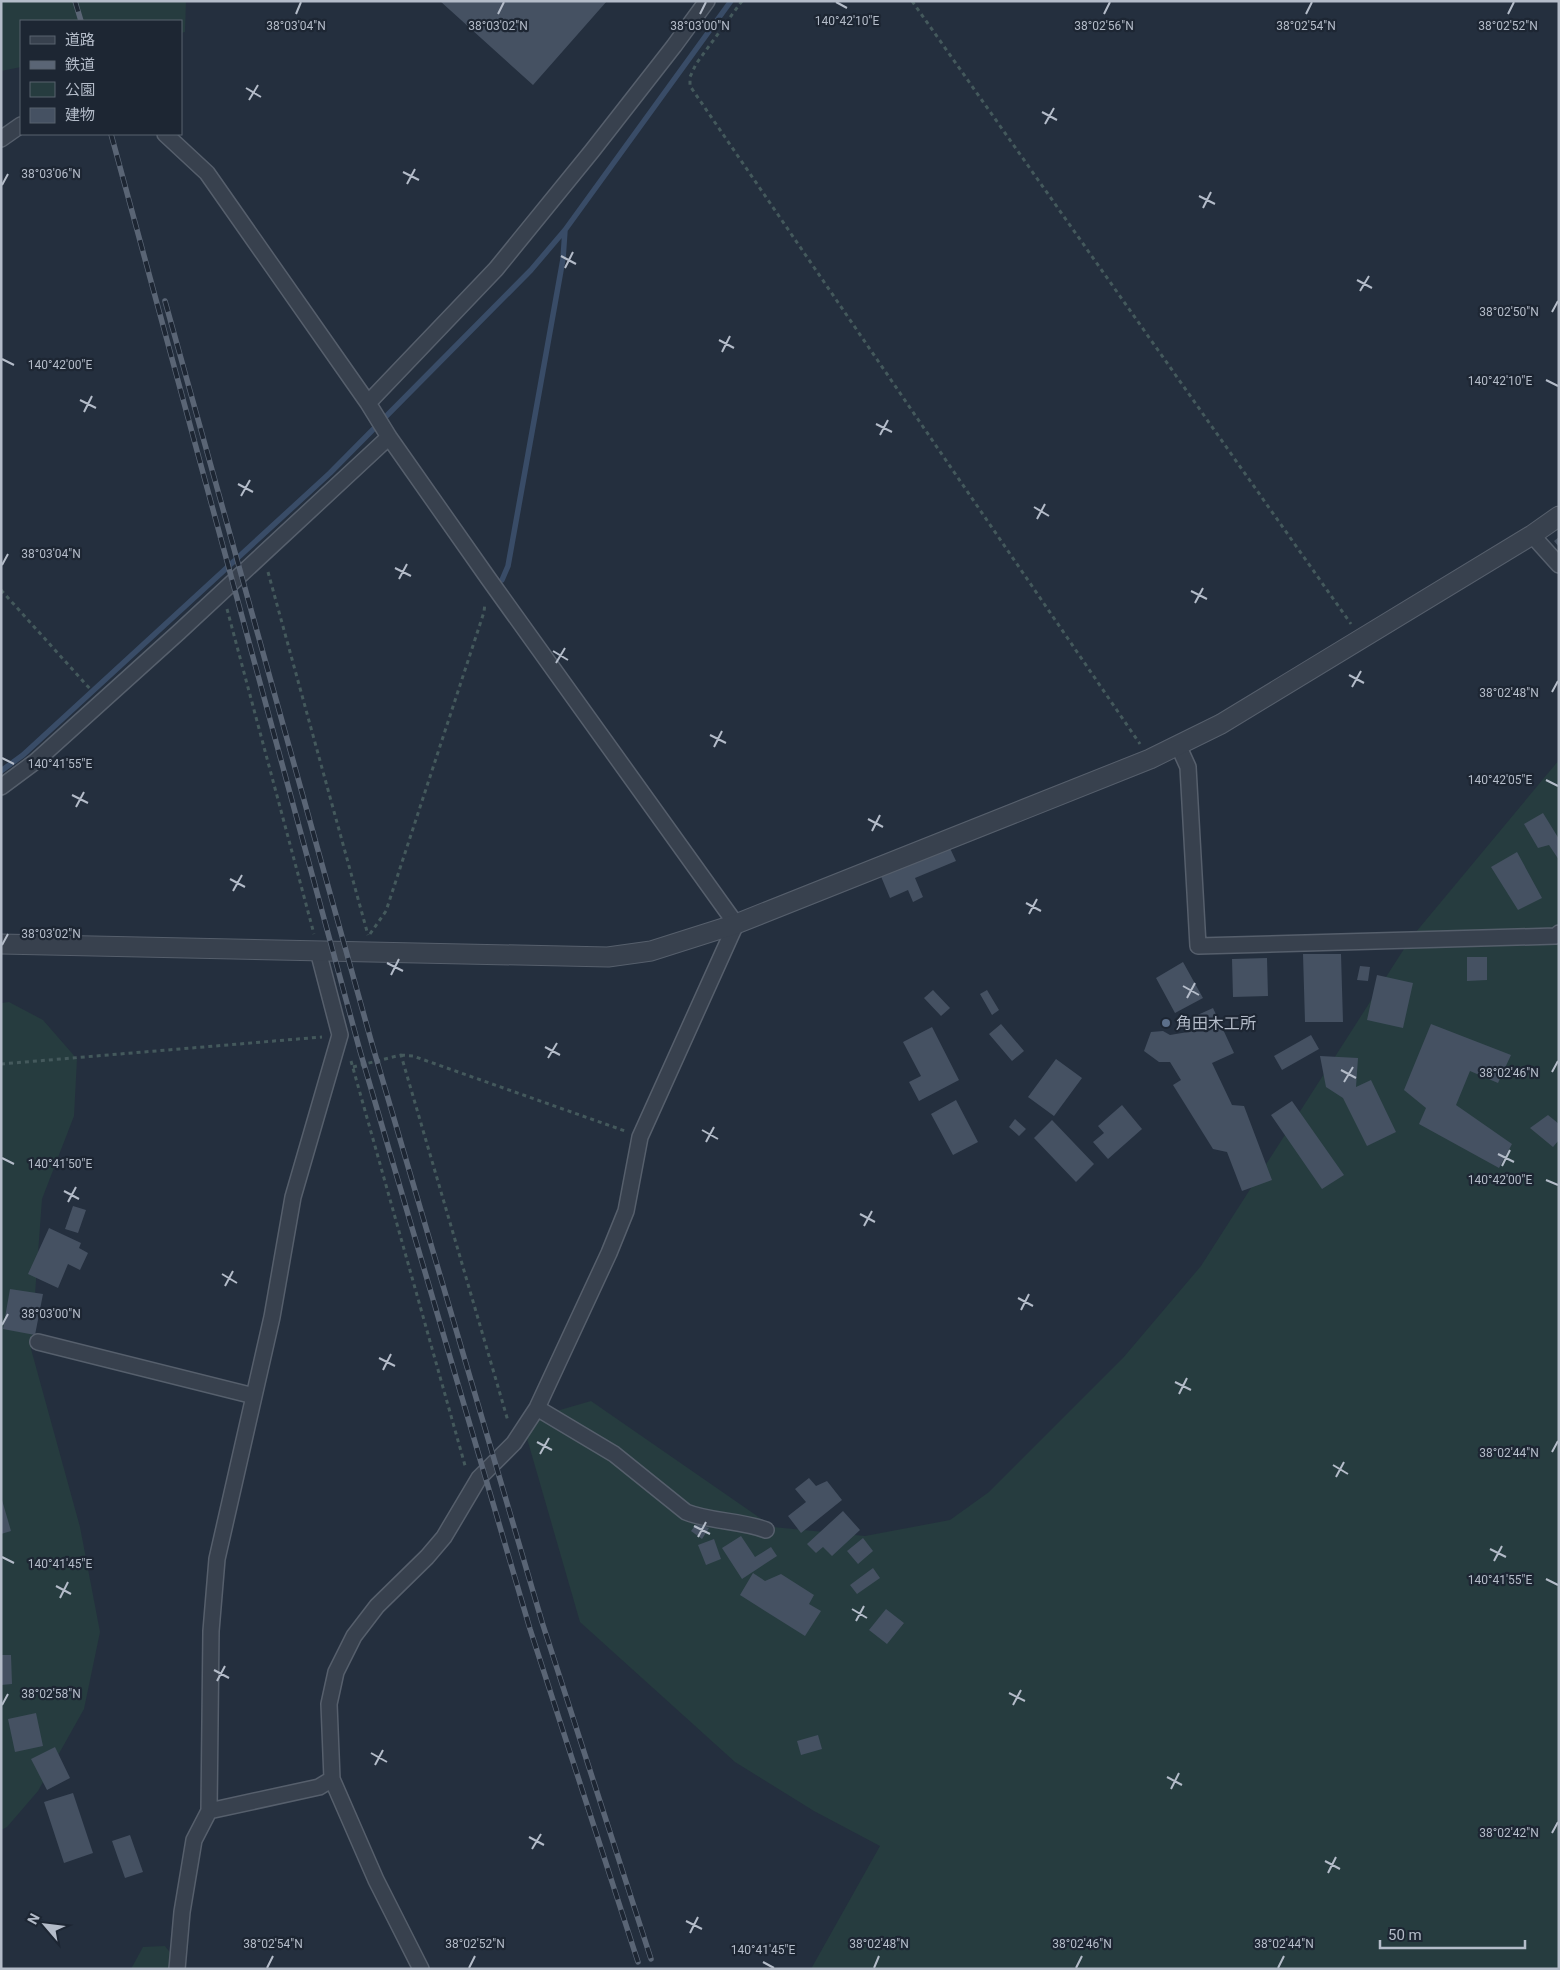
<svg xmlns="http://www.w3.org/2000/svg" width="1560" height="1970" viewBox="0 0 1560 1970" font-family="Roboto,'Noto Sans JP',sans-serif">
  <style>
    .green { fill: #263c3f }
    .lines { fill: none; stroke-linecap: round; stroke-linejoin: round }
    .stream { stroke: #394c67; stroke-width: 5.5 }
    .building { fill: #455162 }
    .minor-casing { stroke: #565f6c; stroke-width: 18 }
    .tertiary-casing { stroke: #565f6c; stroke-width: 21 }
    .path { stroke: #44595c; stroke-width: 3; stroke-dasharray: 4 4; stroke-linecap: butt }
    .minor { stroke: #38414e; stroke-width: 15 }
    .tertiary { stroke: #38414e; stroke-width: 19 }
    .rail-casing { stroke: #5a6575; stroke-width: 5.5 }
    .rail { stroke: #1d2633; stroke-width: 4; stroke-dasharray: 11; stroke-linecap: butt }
    .ticks { fill: none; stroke: #b4bcc9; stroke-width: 2 }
    .service-dot { fill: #5c6f8a; stroke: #1d2633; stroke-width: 2 }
    .labels { text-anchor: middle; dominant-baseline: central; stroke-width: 4.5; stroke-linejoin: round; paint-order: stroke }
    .poi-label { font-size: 16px; fill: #b4bcc9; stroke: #1d2633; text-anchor: start }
    .ticks-label { font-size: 12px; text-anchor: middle; fill: #b4bcc9; stroke: #1d2633; stroke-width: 4.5; stroke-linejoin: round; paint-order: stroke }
  </style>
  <rect width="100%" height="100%" fill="#242f3e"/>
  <path class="green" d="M1,1H186L185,32L181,33V21H21V67L1,71Z
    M1559,760V1969H811L880,1846L814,1811L735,1762L580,1622L522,1421L591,1401L773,1527L865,1536L950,1520L989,1492L1123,1358L1201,1266L1411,938Z
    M9,1002L43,1020L77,1059L74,1116L42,1199L31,1349L80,1527L100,1632L84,1709L38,1791L7,1827L1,1830V1003Z
    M165,1946L183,1969H131L143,1947Z"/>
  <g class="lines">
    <path class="stream" d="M502,580L508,566L563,259L565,230
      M1,771L23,755L330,473L531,270L565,230L731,1"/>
  </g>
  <path class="building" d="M440,1H607L533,85Z
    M1559,537V547L1554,541Z
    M1543,813L1559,839V860L1549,845L1538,848L1524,824Z
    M948,844L956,861L915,878L923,897L913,902L908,890L890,898L880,874Z
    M1517,852L1542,898L1518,910L1491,867Z
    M1303,954H1341L1343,1022H1305Z
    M1467,957H1487V980L1467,981Z
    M1267,958L1268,996L1233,997L1232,959Z
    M1183,962L1203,998L1175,1013L1156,978Z
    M1360,966L1370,967L1368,981L1357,980Z
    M1377,975L1413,983L1403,1028L1367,1020Z
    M933,990L950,1008L941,1016L924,998Z
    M987,990L999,1010L992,1015L980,994Z
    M1213,1008L1234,1053L1212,1063L1232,1105L1244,1106L1272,1180L1242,1191L1227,1152L1213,1149L1173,1085L1181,1080L1170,1062H1159L1144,1051L1151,1032L1163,1031L1170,1035L1194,1031L1191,1018Z
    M1001,1024L1024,1051L1012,1061L989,1034Z
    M1431,1024L1511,1055L1498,1083L1470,1071L1456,1105L1512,1144L1499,1168L1419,1124L1426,1108L1404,1090Z
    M932,1027L959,1080L919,1101L909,1082L921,1076L903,1042Z
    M1311,1035L1319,1049L1282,1070L1274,1056Z
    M1320,1056L1358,1058L1356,1087L1371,1080L1396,1132L1367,1146L1343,1098L1326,1087Z
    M1056,1059L1082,1078L1054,1116L1028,1097Z
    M956,1100L978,1142L953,1155L931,1114Z
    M1292,1101L1344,1175L1322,1189L1271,1115Z
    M1122,1105L1142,1129L1108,1159L1093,1142L1104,1133L1098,1126Z
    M1548,1115L1559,1124V1140L1553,1147L1530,1128Z
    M1015,1119L1026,1129L1019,1136L1009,1127Z
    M1052,1120L1094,1164L1076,1182L1034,1138Z
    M73,1206L86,1210L78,1233L65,1229Z
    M49,1228L81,1243L79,1248L88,1253L80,1270L68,1264L58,1288L28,1274Z
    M10,1289L43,1294L35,1335L3,1329Z
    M809,1478L816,1486L827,1481L842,1500L801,1533L788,1516L806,1502L795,1489Z
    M2,1500L11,1531L1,1534V1501Z
    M843,1511L860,1530L832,1556L823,1547L816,1553L807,1544Z
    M696,1524L709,1528L702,1539L691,1531Z
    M741,1536L755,1557L771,1547L777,1556L742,1579L722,1548Z
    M863,1538L873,1551L858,1564L847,1551Z
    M714,1539L721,1559L706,1565L698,1545Z
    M873,1568L880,1578L857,1594L850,1585Z
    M753,1573L765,1581L781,1574L814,1595L809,1604L821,1611L805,1636L740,1595Z
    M886,1609L904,1623L887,1644L869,1630Z
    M1,1655H11L12,1684L1,1685Z
    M36,1713L43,1746L15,1752L8,1719Z
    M818,1735L822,1749L801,1755L797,1741Z
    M55,1747L70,1778L47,1790L31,1759Z
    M73,1793L93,1853L64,1863L44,1802Z
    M130,1835L143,1872L125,1878L112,1841Z"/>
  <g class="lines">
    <g class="minor-casing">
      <path id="minor" d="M165,134L207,173L368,403L389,437L488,578L736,924L640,1137L626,1211L609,1253L537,1408L514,1443L479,1478L444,1537L427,1557L377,1606L354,1636L336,1672L329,1704L332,1779L376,1880L421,1969
        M1,139L21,125
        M368,403L496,269L592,151L674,46L707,1
        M1532,535L1559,565
        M1178,745L1188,767L1198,946L1556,936L1559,933
        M1,787L36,761L179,632L389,437
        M38,1342L254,1396
        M537,1408L614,1454L686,1512C711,1522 740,1520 766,1530
        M209,1811L211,1631L217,1559L272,1317L293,1197L340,1035L318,951
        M177,1969L182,1912L194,1840L209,1811L319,1787L332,1779"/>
    </g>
    <g class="tertiary-casing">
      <path id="tertiary" d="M1,944L608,957L651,951L736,924L1150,759L1221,724L1532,535L1559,516"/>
    </g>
    <path class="path" d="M742,1L696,64L690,77V86L1140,744
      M912,1L1351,624
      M268,572L368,935
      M1,590L91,690
      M227,609L314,934
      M370,934L386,911L484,612L485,603
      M401,1055L413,1056L625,1131
      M351,1061L466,1469
      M1,1064L322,1037
      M353,1067L401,1055L508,1421"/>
    <use href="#minor" class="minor"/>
    <use href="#tertiary" class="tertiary"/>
    <g class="rail-casing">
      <path id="rail" d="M75,1L81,21
        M111,134L360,1051L530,1629L638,1962
        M165,301L372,1044L542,1622L651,1959"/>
    </g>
    <use href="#rail" class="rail"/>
  </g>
  <path class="ticks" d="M836,2L847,8M296,14L301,2M498,14L504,2M700,14L706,2M1104,14L1110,2M1306,14L1312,2M1508,14L1514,2M246,88L261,97M249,100L258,85M1042,112L1057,120M1045,124L1054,108M403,172L419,180M407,184L415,169M2,185L8,174M1199,196L1215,204M1203,208L1211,192M561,256L576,264M565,268L573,252M1357,280L1372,288M1360,291L1369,276M1552,312L1558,301M719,340L734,348M722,352L730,336M2,359L14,365M1546,380L1558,386M80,400L96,408M84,412L92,396M876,424L892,432M880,435L888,420M238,484L253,492M241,496L250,480M1034,507L1049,516M1037,519L1045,504M2,565L8,554M395,568L411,576M399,579L407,564M1191,591L1207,599M1195,603L1203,588M553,651L568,660M556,663L565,648M1349,675L1364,683M1352,687L1361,671M1552,692L1558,681M710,735L726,743M714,747L722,731M2,758L14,764M1546,780L1558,786M72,795L88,803M76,807L84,792M868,819L883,827M872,831L880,815M230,879L245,887M233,891L242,875M1026,903L1041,911M1029,914L1037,899M2,945L8,934M387,963L403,971M391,975L399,959M1183,986L1199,995M1187,998L1195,983M545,1047L560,1055M548,1058L557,1043M1341,1070L1356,1078M1552,1072L1558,1061M1344,1082L1353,1067M702,1130L718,1139M706,1142L714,1127M1498,1154L1514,1162M2,1158L14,1164M1502,1166L1510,1150M1546,1180L1558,1185M64,1191L79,1199M68,1202L76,1187M860,1214L875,1222M864,1226L872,1211M222,1274L237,1283M225,1286L233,1271M1018,1298L1033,1306M1021,1310L1029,1294M2,1325L8,1314M379,1358L395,1366M383,1370L391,1354M1175,1382L1191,1390M1179,1394L1187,1378M537,1442L552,1450M1552,1452L1558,1441M540,1454L549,1438M1333,1465L1348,1474M1336,1477L1344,1462M694,1526L710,1534M698,1537L706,1522M1490,1549L1506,1557M2,1557L14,1563M1494,1561L1502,1546M1546,1579L1558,1585M56,1586L71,1594M60,1598L68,1582M852,1609L867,1618M856,1621L864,1606M214,1670L229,1678M217,1681L225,1666M1009,1693L1025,1701M2,1705L8,1694M1013,1705L1021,1690M371,1753L387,1762M375,1765L383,1750M1167,1777L1182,1785M1171,1789L1179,1773M1552,1833L1558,1822M529,1837L544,1845M532,1849L541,1834M1325,1861L1340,1869M1328,1873L1336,1857M686,1921L702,1929M690,1933L698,1917M763,1962L774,1968M267,1968L273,1956M469,1968L475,1956M874,1968L879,1956M1076,1968L1082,1956M1278,1968L1284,1956"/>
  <circle class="service-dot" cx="1166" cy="1023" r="5"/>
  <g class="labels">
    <g class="poi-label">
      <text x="1176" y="1023">角田木工所</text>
    </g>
  </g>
  <g class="ticks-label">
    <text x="847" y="25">140°42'10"E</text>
    <text x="296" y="30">38°03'04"N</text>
    <text x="498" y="30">38°03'02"N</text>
    <text x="700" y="30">38°03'00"N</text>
    <text x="1104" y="30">38°02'56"N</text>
    <text x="1306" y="30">38°02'54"N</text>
    <text x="1508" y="30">38°02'52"N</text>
    <text x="51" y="178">38°03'06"N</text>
    <text x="1509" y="316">38°02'50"N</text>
    <text x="60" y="369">140°42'00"E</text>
    <text x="1500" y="385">140°42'10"E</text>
    <text x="51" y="558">38°03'04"N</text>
    <text x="1509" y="697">38°02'48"N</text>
    <text x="60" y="768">140°41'55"E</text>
    <text x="1500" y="784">140°42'05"E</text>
    <text x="51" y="938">38°03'02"N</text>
    <text x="1509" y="1077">38°02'46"N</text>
    <text x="60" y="1168">140°41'50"E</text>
    <text x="1500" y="1184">140°42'00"E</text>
    <text x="51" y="1318">38°03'00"N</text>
    <text x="1509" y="1457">38°02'44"N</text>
    <text x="60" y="1568">140°41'45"E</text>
    <text x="1500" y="1584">140°41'55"E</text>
    <text x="51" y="1698">38°02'58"N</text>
    <text x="1509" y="1837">38°02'42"N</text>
    <text x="273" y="1948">38°02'54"N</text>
    <text x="475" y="1948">38°02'52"N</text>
    <text x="879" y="1948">38°02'48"N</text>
    <text x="1082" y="1948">38°02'46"N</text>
    <text x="1284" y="1948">38°02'44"N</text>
    <text x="763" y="1954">140°41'45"E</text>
  </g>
  <rect width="1560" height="1970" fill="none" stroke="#b4bcc9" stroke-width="5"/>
  <rect x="20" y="20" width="162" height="115" fill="#1d2633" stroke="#59626f"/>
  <rect x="30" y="36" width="25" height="8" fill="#38414e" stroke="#59626f"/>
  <text x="65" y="45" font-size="15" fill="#b4bcc9">道路</text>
  <rect x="30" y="61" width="25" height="8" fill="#5a6575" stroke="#59626f"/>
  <text x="65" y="70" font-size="15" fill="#b4bcc9">鉄道</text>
  <rect x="30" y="82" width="25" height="15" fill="#263c3f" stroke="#59626f"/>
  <text x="65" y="95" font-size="15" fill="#b4bcc9">公園</text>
  <rect x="30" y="108" width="25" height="15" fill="#455162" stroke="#59626f"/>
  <text x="65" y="120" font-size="15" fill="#b4bcc9">建物</text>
  <g transform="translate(45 1925) rotate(298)" stroke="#1d2633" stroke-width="4" paint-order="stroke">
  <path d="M0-4L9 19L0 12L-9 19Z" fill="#b4bcc9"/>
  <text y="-8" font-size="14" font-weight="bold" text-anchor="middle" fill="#b4bcc9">N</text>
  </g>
  <path d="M1380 1940v8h145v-8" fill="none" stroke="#b4bcc9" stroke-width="2.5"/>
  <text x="1388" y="1940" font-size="15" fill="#b4bcc9" stroke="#1d2633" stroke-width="4" paint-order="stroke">50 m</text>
</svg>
